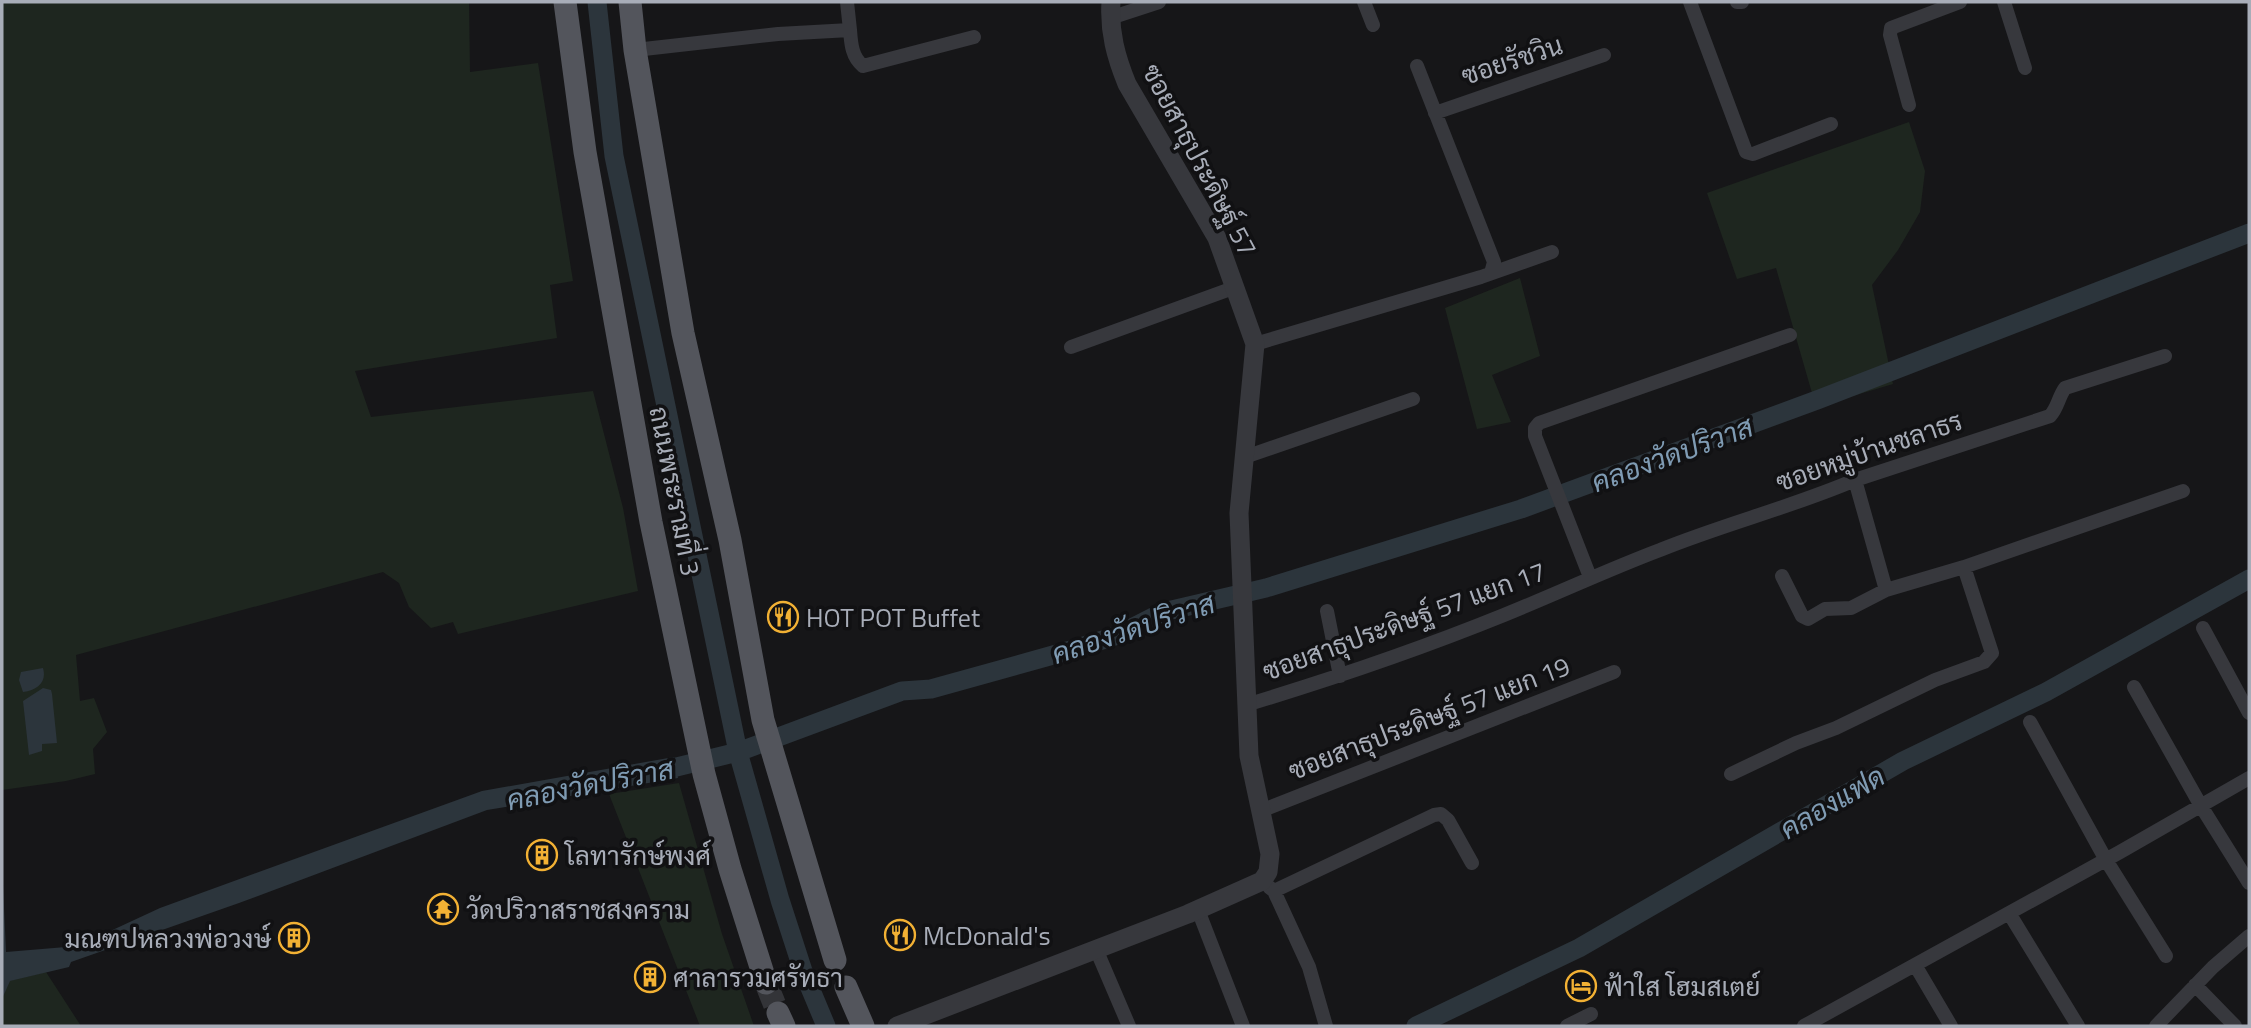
<svg xmlns="http://www.w3.org/2000/svg" width="2251" height="1028" viewBox="0 0 2251 1028" font-family="'Titillium Web',Sarabun,sans-serif">
  <style>
    .green { fill: #1e261f }
    .water { fill: #2c353c }
    .lines { fill: none; stroke-linecap: round; stroke-linejoin: round }
    .canal { stroke: #2c353c; stroke-width: 19 }
    .primary-tunnel { stroke: #333438; stroke-width: 23; stroke-dasharray: 23 11; stroke-linecap: butt }
    .minor { stroke: #37383d; stroke-width: 14 }
    .tertiary { stroke: #37383d; stroke-width: 19 }
    .primary { stroke: #53555c; stroke-width: 23 }
    .labels { text-anchor: middle; dominant-baseline: central; stroke-width: 7; stroke-linejoin: round; paint-order: stroke }
    .street-label { font-size: 26px; fill: #a8adb8; stroke: #111113 }
    .poi-label { font-size: 26px; fill: #a8adb8; stroke: #111113; text-anchor: start }
    .water-label { font-size: 28px; font-style: italic; fill: #7f9bb3; stroke: #111113 }
  </style>
  <rect width="100%" height="100%" fill="#161618"/>
  <path class="green" d="M2,2H469L470,72L538,63L573,281L550,285L557,338L355,371L371,417L593,391L623,508L638,591L458,634L453,622L431,628L409,607L399,583L383,572L76,655L80,701L94,698L107,732L93,749L95,774L66,781L2,790Z
    M1909,122L1925,171L1920,212L1898,250L1872,285L1893,384L1816,407L1776,268L1737,279L1707,193Z
    M1520,278L1540,356L1492,375L1511,422L1477,429L1445,308Z
    M679,783L722,934L754,1026H700L609,794Z
    M46,972L81,1026H2V999L9,981Z"/>
  <path class="water" d="M43,668C47,682 38,690 23,692L19,680L21,672Z
    M43,688L51,690L52,694L57,743L42,744V751L29,755L23,701Z
    M674,757L678,778L487,810L239,903L71,962L69,967L10,981L2,999V863L6,952L78,946L160,908L482,791Z"/>
  <g class="lines">
    <path class="canal" d="M597,2L614,156L738,752L780,900L803,971L826,1026
      M652,773L738,752L902,691L931,689L1071,650L1118,635L1163,612L1266,588L1521,509L1817,400L2249,233
      M1416,1026L1579,948L1903,761L2046,692L2249,579"/>
    <path class="primary-tunnel" d="M766,983L778,1013"/>
    <path class="minor" d="M847,2L850,30
      M1364,2L1373,25
      M1690,2L1746,152L1753,154L1831,124
      M1737,2H1742
      M2004,2L2025,68
      M1110,18L1159,2
      M635,50L778,34L850,30C851,44 852,57 863,66L974,37
      M1417,66L1494,262L1491,273
      M1909,105L1890,35L1891,28L1960,2
      M1435,113L1604,55
      M1255,344L1481,277L1552,252
      M1071,347L1236,287
      M1245,457L1413,399
      M1855,480L1886,590
      M1782,576L1802,616L1808,619L1825,609L1851,608L1886,590L1964,567L2183,491
      M1590,577L1535,436V428L1539,423L1790,335
      M1327,611L1340,676
      M2203,628L2249,713
      M2134,687L2201,806L2249,883
      M1249,704C1335,678 1420,649 1504,615C1556,594 1607,570 1660,550C1724,524 1792,507 1855,480L2050,416C2058,407 2058,398 2065,388L2165,356
      M2030,722L2106,860L2166,956
      M1731,774L1796,743L1836,728L1935,680L1984,662L1992,653L1964,567
      M1263,810L1614,672
      M1269,887L1274,891L1309,967L1326,1026
      M1274,891L1434,815L1441,814L1448,820L1472,863
      M1198,910L1243,1026
      M2009,913L2078,1026
      M1096,949L1129,1026
      M1915,965L1951,1026
      M2195,985L2235,1026
      M1567,1026L1591,1014
      M1804,1026L2120,852L2249,778
      M2156,1026L2213,967L2249,936"/>
    <path class="tertiary" d="M897,1026L1188,914L1262,881L1268,872L1270,854L1249,756L1239,513L1255,344L1217,238L1127,84C1116,57 1109,32 1111,2"/>
    <path class="primary" d="M565,2L585,152L651,522L704,774L730,869L766,983
      M630,2L635,50L683,333L730,540L763,720L835,960
      M846,987L863,1026
      M778,1013L784,1026"/>
  </g>
  <defs>
    <g id="restaurant-ring" transform="scale(1.575)"><circle r="9.5" fill="#111113" stroke="#f2b134" stroke-width="1.5"/><path d="M-5-6h1v4h1v-4h1v4h1v-4h1v5L-1.5 .5V6h-2V.5L-5-1ZM5-6V6H3V1.5H1.5Q1.5-4 5-6Z" fill="#f2b134"/></g>
    <g id="building-ring" transform="scale(1.575)"><circle r="9.5" fill="#111113" stroke="#f2b134" stroke-width="1.5"/><path d="M-4-6H4V6H1V3H-1V6H-4ZM-2.5-4.3h1.7v1.8h-1.7ZM.8-4.3h1.7v1.8H.8ZM-2.5-1h1.7V.8h-1.7ZM.8-1h1.7V.8H.8Z" fill="#f2b134"/></g>
    <g id="temple-ring" transform="scale(1.575)"><circle r="9.5" fill="#111113" stroke="#f2b134" stroke-width="1.5"/><path d="M0-6L5-2H3V0L6.5 2.5H4V6H1.5V3h-3V6H-4V2.5H-6.5L-3 0V-2H-5Z" fill="#f2b134"/></g>
    <g id="hotel-ring" transform="scale(1.575)"><circle r="9.5" fill="#111113" stroke="#f2b134" stroke-width="1.5"/><path d="M-6-4.5h1.5V1H6V5H4.5V3h-9V5H-6ZM-4 0a1.8 1.8 0 1 1 3.6 0ZM.5 0V-2.5h3Q6-2.5 6 0Z" fill="#f2b134"/></g>
  </defs>
  <g fill-rule="evenodd">
    <use href="#restaurant-ring" x="783" y="617"/>
    <use href="#building-ring" x="542" y="855"/>
    <use href="#temple-ring" x="443" y="909"/>
    <use href="#restaurant-ring" x="900" y="935"/>
    <use href="#building-ring" x="294" y="938"/>
    <use href="#building-ring" x="650" y="977"/>
    <use href="#hotel-ring" x="1581" y="986"/>
  </g>
  <g class="labels">
    <g class="street-label">
      <text transform="translate(1512 60) rotate(-18)">ซอยรัชวิน</text>
      <text transform="translate(1200 160) rotate(62)">ซอยสาธุประดิษฐ์ 57</text>
      <text transform="translate(1869 451) rotate(-19)">ซอยหมู่บ้านชลาธร</text>
      <text transform="translate(675 491) rotate(79)">ถนนพระรามที่ 3</text>
      <text transform="translate(1404 621) rotate(-20)">ซอยสาธุประดิษฐ์ 57 แยก 17</text>
      <text transform="translate(1429 718) rotate(-21)">ซอยสาธุประดิษฐ์ 57 แยก 19</text>
    </g>
    <g class="poi-label">
      <text x="806" y="617">HOT POT Buffet</text>
      <text x="565" y="855">โลทารักษ์พงศ์</text>
      <text x="466" y="909">วัดปริวาสราชสงคราม</text>
      <text x="923" y="935">McDonald's</text>
      <text x="271" y="938" text-anchor="end">มณฑปหลวงพ่อวงษ์</text>
      <text x="673" y="977">ศาลารวมศรัทธา</text>
      <text x="1604" y="986">ฟ้าใส โฮมสเตย์</text>
    </g>
    <g class="water-label">
      <text transform="translate(1672 454) rotate(-20)">คลองวัดปริวาส</text>
      <text transform="translate(1133 628) rotate(-18)">คลองวัดปริวาส</text>
      <text transform="translate(590 784) rotate(-11)">คลองวัดปริวาส</text>
      <text transform="translate(1832 802) rotate(-30)">คลองแฟด</text>
    </g>
  </g>
  <rect width="2251" height="1028" fill="none" stroke="#a8adb8" stroke-width="7"/>
</svg>
